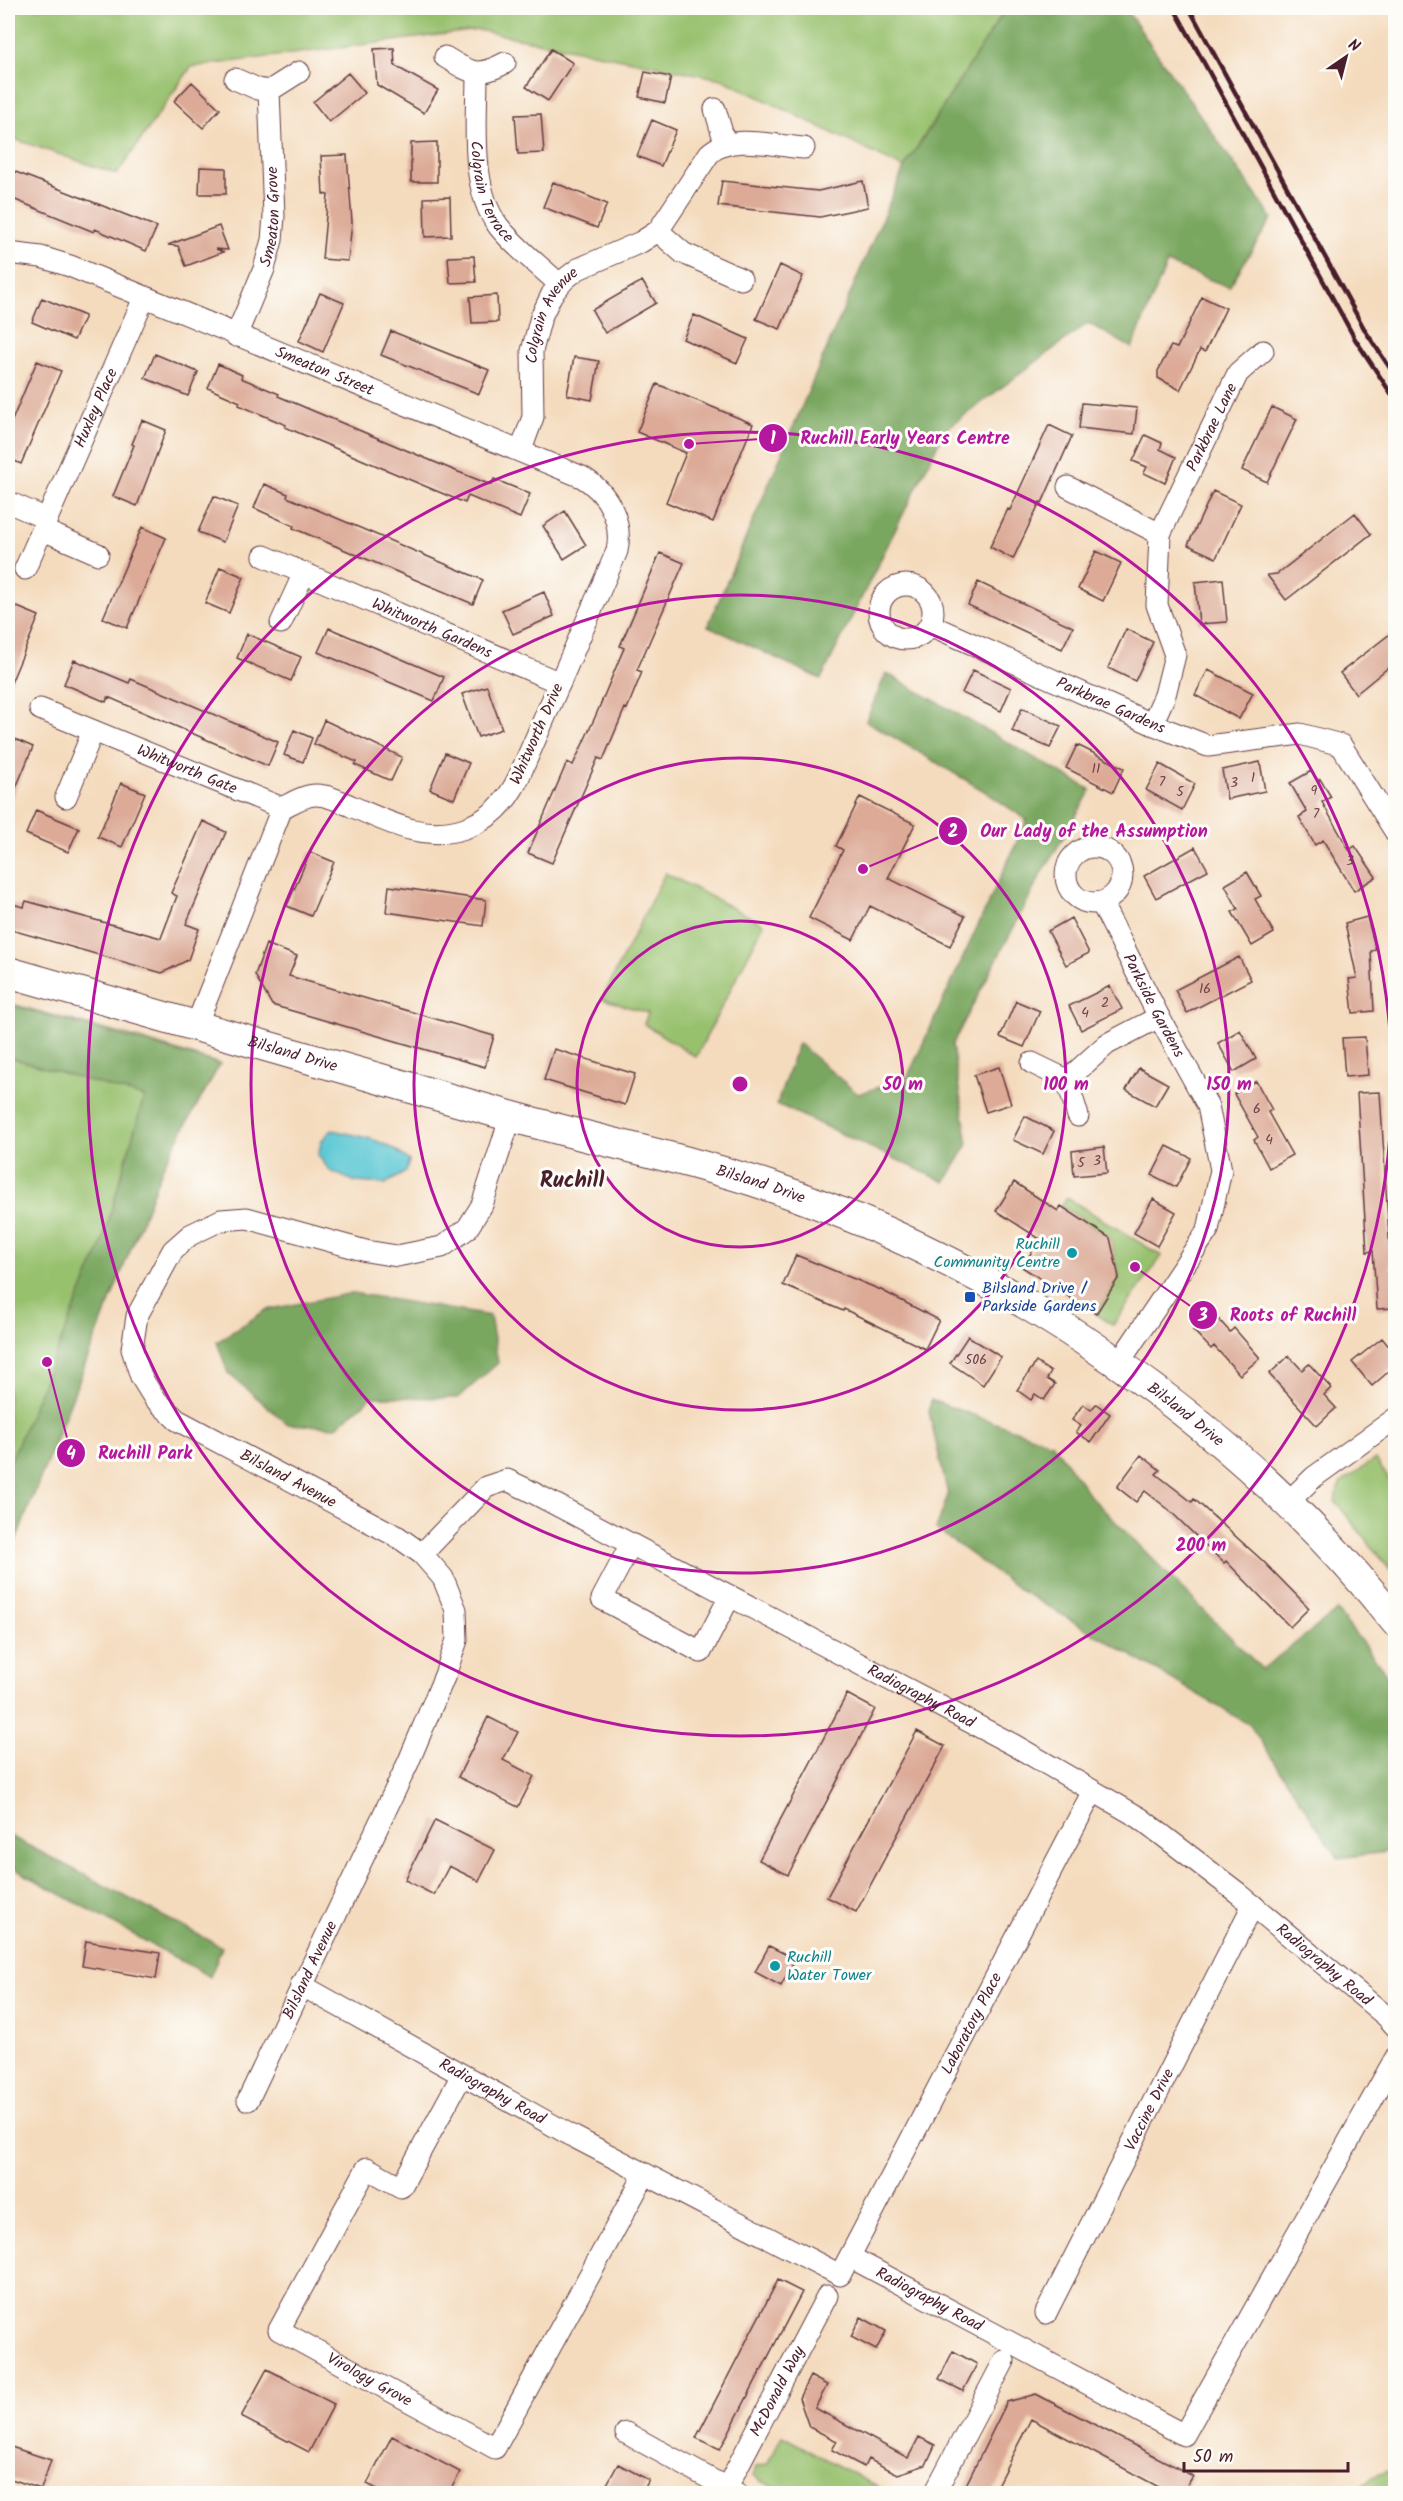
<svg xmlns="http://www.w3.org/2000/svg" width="1403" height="2501" viewBox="0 0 1403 2501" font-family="Kalam,sans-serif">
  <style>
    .green { fill: #98c16e; stroke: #71704c; stroke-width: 1.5 }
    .forest { fill: #7aa761; stroke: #626346; stroke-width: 1.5 }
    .water { fill: #5cc8d4; stroke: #537480; stroke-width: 1.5 }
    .building { fill: #dcaa97 }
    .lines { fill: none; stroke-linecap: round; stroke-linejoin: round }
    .minor-casing { stroke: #643b41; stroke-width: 23 }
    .secondary-casing { stroke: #643b41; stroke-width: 32 }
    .minor { stroke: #fff; stroke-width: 21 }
    .secondary { stroke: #fff; stroke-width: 30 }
    .rail { stroke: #4a1f2b; stroke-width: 4.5 }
    .ring { fill: none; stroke: #b5179e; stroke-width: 3 }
    .culture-dot { fill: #0f9aa8; stroke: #fdfcf7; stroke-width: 2 }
    .transit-dot { fill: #1a4fb4; stroke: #fdfcf7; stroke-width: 2 }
    .labels { text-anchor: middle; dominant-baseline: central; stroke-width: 6; stroke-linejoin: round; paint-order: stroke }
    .number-label { font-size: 14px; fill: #6e4246 }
    .street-label { font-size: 16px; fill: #4a1f2b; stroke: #fdfcf7 }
    .culture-label { font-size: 16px; fill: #0d838f; stroke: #fdfcf7; text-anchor: end }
    .transit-label { font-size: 16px; fill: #164399; stroke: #fdfcf7; text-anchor: start }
    .district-label { font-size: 22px; font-weight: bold; fill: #4a1f2b; stroke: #fdfcf7 }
    .centre { fill: #b5179e; stroke: #fdfcf7; stroke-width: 3 }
    .ring-label { font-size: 18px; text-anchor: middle; font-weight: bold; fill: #b5179e; stroke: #fdfcf7; stroke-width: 6; stroke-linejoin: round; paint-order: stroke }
    .leader { fill: none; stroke: #b5179e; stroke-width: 2 }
    .callout-dot { fill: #b5179e; stroke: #fdfcf7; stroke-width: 2 }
    .mark-label { font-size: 18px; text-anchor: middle; font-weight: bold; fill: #fff }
    .callout-label { font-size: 18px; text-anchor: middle; font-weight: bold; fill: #b5179e; stroke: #fdfcf7; stroke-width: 6; stroke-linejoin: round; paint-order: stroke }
  </style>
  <rect width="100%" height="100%" fill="#fdfcf7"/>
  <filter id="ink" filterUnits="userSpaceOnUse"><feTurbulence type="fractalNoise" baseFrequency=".0167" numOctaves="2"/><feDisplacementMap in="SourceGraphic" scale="12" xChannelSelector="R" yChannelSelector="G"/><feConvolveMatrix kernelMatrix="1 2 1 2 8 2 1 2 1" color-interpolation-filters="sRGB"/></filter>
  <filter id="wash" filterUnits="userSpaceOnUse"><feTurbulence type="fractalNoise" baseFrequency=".008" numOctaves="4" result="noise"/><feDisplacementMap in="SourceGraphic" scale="24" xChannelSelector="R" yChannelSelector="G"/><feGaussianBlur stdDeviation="1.35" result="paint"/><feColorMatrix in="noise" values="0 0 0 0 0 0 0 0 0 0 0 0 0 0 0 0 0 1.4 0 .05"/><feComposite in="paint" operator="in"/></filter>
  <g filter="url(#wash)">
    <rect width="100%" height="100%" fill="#f4dbbe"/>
    <path class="green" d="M8,8H1006L904,168L722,79L478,30L191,67L117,174L8,137Z
      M665,873L764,924L696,1057L644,1024L648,1013L602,999Z
      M8,1003L140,1039L220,1064L164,1164L8,1560Z
      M1067,1198L1162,1256L1113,1325L1096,1314L1119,1277L1110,1238L1061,1206Z
      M1375,1459L1395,1488V1576L1335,1501L1340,1484Z
      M782,2436L889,2493H784L752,2476L756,2467L767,2464Z
      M1395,2468V2493H1354L1373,2477Z"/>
    <path class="forest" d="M1006,8H1125L1272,218L1229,287L1167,263L1132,348L1088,323L945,430L821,679L708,626L904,168Z
      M886,673L1091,790L1040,877L952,1045L968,1144L945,1182L777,1104L798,1043L858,1094L907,1078L1027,820L981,789L866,721Z
      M8,1004L220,1064L164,1164L8,1560V1467L101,1246L144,1097L8,1057Z
      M353,1293L490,1316L498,1363L458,1398L371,1397L336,1427L288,1424L228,1373L217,1342L266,1310Z
      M931,1400L1052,1443L1091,1497L1262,1669L1337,1611L1395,1684V1851L1338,1858L1250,1725L1020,1590L936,1529L948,1495L929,1412Z
      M8,1835L222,1947L210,1977L8,1865Z"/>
    <path class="water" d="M332,1130C364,1137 385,1139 409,1161L406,1172L385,1184L356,1182L330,1171L318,1155L322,1140Z"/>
    <g id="blocks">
      <path class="building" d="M394,48L395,66L438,90L424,113L377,85L374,49Z
        M551,49L573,63L548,101L526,87Z
        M645,72L671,77L665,103L639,97Z
        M348,73L365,93L329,122L313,102Z
        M192,82L220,109L203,128L174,101Z
        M541,114L544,153L518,154L515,115Z
        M652,120L676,130L661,166L637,156Z
        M437,142V182H411V143Z
        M347,155L352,222L348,261L322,259L328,195L323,194L321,156Z
        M200,167L226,168V194H199Z
        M8,169L157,227L146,251L95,229L94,232L8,197Z
        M722,181L818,191L863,181L868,207L820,217L718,206Z
        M553,182L607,204L597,228L543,207Z
        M450,197L451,236L425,237L424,198Z
        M219,226L228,250L216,249L223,252L186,266L178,246L168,245Z
        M474,256L476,282L450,283L448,257Z
        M780,265L803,276L780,329L756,319Z
        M642,281L656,303L605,333L592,310Z
        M320,293L344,303L323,352L299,341Z
        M497,295L498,322L472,323L470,297Z
        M1202,297L1226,308L1205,352L1200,350L1180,390L1158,378V371L1171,346L1177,348Z
        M42,298L85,316L74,340L32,322Z
        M694,315L748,339L737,363L683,339Z
        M391,331L489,370L479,394L381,355Z
        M155,354L198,372L188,396L145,378Z
        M574,357L599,361L592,400L567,395Z
        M37,361L61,371L21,464L8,458V430Z
        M218,364L242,375L241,378L279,394L278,396L451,469L491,485L494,479L530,494L520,518L468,496L465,503L285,427L286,425L239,405L240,402L208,388Z
        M657,384L753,424L713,522L666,502L686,453L637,432Z
        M1082,403L1137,408L1134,434L1079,428Z
        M1272,407L1297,419L1267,482L1242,470Z
        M142,420L166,430L137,506L113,496L134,445L132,444Z
        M1049,425L1072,436L1042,503L1040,502L1013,559L990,547L1008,509L1010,510Z
        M1145,435L1162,443L1160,449L1176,457L1165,483L1144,473L1147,467L1133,461Z
        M264,484L288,494L287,497L483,580L473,604L293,528L294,526L254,508Z
        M1213,491L1241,504L1216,558L1188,545Z
        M214,496L238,506L223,542L198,532Z
        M565,511L586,545L564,559L543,526Z
        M1355,513L1371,534L1286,600L1267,575L1277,574Z
        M142,527L166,538L127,628L103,618Z
        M1096,551L1121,563L1103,601L1078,589Z
        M660,553L684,563L637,670L642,672L627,709L625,708L603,760L598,758L552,863L528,853L567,762L573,765L596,715L624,648L620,646Z
        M220,567L244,577L229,613L205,603Z
        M1223,579L1227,622L1199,624L1195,582Z
        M978,582L1073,627L1062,649L968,605Z
        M544,592L554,616L513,634L502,610Z
        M15,606L39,616L8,690V624Z
        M329,628L444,677L434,701L318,652Z
        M1126,629L1153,642L1135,681L1108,668Z
        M1395,630V662L1356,694L1340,673Z
        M247,634L301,657L291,681L237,658Z
        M74,660L129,683L131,679L278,742L268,766L108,697L106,702L64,684Z
        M973,670L1011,688L1001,711L962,693Z
        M1208,670L1253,693L1239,719L1195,695Z
        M487,686L502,729L478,737L462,694Z
        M1022,708L1061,726L1050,748L1012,731Z
        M324,720L402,757L391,781L355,765L357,762L314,744Z
        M294,730L312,738L303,762L284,755Z
        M8,736L33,747L8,807Z
        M1077,745L1124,768L1113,792L1066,768Z
        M445,753L469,763L454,799L430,789Z
        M1260,762L1265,791L1227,799L1222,770Z
        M1160,764L1195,784L1182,810L1146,790Z
        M1311,771L1318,781L1320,779L1331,797L1322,802L1349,850L1355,846L1376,877L1354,891L1323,840L1315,845L1299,817L1307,812L1290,783Z
        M121,783L145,793L122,847L98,837Z
        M860,797L915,824L888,878L965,916L950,946L870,906L853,940L809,918L843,850L836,846Z
        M36,810L79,828L68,852L26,834Z
        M203,821L226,832L186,924L199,929L188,960L162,973L8,929V903L24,907L26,901L161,938L177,896L171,893Z
        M1195,847L1208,870L1156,898L1144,876Z
        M310,852L334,862L311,916L287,906Z
        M1247,872L1261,896L1255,899L1274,933L1252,946L1232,912L1238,909L1225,885Z
        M389,886L486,900L483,926L386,912Z
        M1367,917L1376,950L1371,951L1374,1011L1353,1013L1349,979L1357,978L1345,923Z
        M1071,918L1089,953L1066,965L1048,931Z
        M266,944L297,956L289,976L494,1036L485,1067L272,1005L255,975Z
        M1239,957L1251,980L1187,1013L1175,990Z
        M1110,986L1122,1009L1081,1030L1069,1006Z
        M1016,1001L1040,1011L1024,1047L1000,1037Z
        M1240,1030L1256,1059L1234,1072L1218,1043Z
        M1365,1037L1368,1075L1345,1077L1342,1038Z
        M554,1049L635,1074L625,1105L544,1080Z
        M999,1067L1011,1104L986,1112L974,1075Z
        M1139,1068L1168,1084L1155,1106L1126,1090Z
        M1256,1081L1272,1110L1268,1112L1292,1155L1269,1168L1254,1140L1258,1137L1234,1094Z
        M1380,1092L1391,1269H1395V1308L1377,1309L1373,1251L1367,1252L1357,1093Z
        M1025,1116L1054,1131L1043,1154L1013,1140Z
        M1167,1146L1191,1158L1176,1187L1152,1175Z
        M1104,1147L1107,1173L1074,1176L1072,1151Z
        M1014,1182L1058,1211L1061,1206L1110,1238L1119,1277L1096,1314L1022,1267L1040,1239L996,1211Z
        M1153,1199L1176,1212L1157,1246L1134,1233Z
        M796,1255L881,1290L939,1320L925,1349L844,1309L843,1311L783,1285Z
        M1213,1313L1230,1332L1234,1328L1260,1358L1240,1375L1214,1346L1211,1349L1193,1330Z
        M968,1336L1001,1357L983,1385L950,1363Z
        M1382,1338L1395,1354V1366L1372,1386L1352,1362Z
        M1289,1356L1302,1370L1309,1364L1331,1388L1324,1395L1336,1408L1317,1426L1269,1374Z
        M1036,1362L1051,1372L1047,1379L1055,1384L1044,1400L1035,1394L1031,1400L1017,1390Z
        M1083,1404L1091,1410L1096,1404L1110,1414L1091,1442L1076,1432L1081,1426L1072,1420Z
        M1141,1455L1160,1470L1156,1474L1192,1502L1194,1499L1263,1561L1309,1608L1290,1627L1226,1561L1224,1563L1168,1509L1145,1491L1136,1502L1117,1487Z
        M847,1694L875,1709L788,1875L759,1860Z
        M488,1717L518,1732L503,1760L534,1776L518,1807L458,1777Z
        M917,1731L945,1746L856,1912L827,1897Z
        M435,1820L495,1850L479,1881L449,1866L434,1895L405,1880Z
        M86,1941L160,1953L156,1979L82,1966Z
        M769,1946L795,1959L781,1986L755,1972Z
        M778,2280L802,2292L720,2449L696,2438Z
        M861,2317L886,2331L876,2350L851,2337Z
        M953,2351L977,2364L963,2391L939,2379Z
        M267,2369L334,2404L309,2452L241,2417Z
        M810,2376L827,2385L815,2408L908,2458L919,2437L935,2445L926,2465L898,2474L868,2459L864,2467L832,2450L837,2441L809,2427L799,2398Z
        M1036,2394L1193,2476L1183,2493H1170L1031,2419L993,2493H962L1007,2402Z
        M392,2436L460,2472L449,2493H385L367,2484Z
        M8,2446L51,2460L41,2489L8,2478Z
        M618,2464L649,2480L642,2493H621L606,2486Z"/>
    </g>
  </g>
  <g filter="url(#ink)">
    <use href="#blocks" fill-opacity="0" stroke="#643b41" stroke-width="1.5"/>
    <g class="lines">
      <g class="minor-casing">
        <g id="minor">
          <path d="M445,57C471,73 477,78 505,63"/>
          <path id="s1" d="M477,73C477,119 469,189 499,227C516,248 540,266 559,284"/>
          <path d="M235,79L258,89L269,91L299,72"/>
          <path d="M715,109L725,143"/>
          <path d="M658,231L683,253L741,279"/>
          <path id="s2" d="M8,253L41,257L70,266L582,477C608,492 623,521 617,551L518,779C506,803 491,819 465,828C424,842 388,822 351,806C340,801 328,795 316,795C304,795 292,803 282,808L196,1026"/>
          <path id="s3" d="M236,336L264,269L272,240L274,216L269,91"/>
          <path id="s4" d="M521,450L533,417L532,351L541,317L552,294L565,279L578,269L641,242L658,231L709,154C730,133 776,146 804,148"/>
          <path d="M1068,487L1160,534"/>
          <path d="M8,502L47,519"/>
          <path d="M43,530L98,554"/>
          <path id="s5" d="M264,556L560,683"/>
          <path id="s6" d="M25,569L144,298"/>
          <circle cx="906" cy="612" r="27"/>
          <path d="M281,623L304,573"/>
          <path id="s7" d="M930,625L1152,724L1208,746L1300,734L1341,745L1396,833"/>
          <path id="s8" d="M40,709L282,808"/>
          <path id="s9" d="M1152,724L1165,695L1175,655L1157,605L1160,534L1238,373L1263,351"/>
          <path d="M66,797L93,731"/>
          <circle cx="1094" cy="875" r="28"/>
          <path id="s10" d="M1102,904L1159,1017L1208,1106L1221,1170L1208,1230L1118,1364"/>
          <path d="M1032,1063L1067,1080"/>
          <path d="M1078,1116L1067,1080L1107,1044L1159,1017"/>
          <path d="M1287,1503L1314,1477L1396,1418"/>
          <path d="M631,1544L602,1599L701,1652L730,1596"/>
          <path id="s11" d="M422,1554L486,1487L507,1480L526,1489L1014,1745L1140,1818L1238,1893L1387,2017L1396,2027"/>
          <path id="s12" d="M301,1985L574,2137L840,2275L1093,1791"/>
          <path id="s13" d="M462,2075L401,2187L367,2168L279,2330L495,2448L645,2174"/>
          <path id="s14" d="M248,2100L408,1763L445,1675L457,1640L456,1610L443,1578L422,1554L398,1537L177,1420L154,1398L141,1377L132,1349L137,1316L173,1250L190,1235L221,1220L247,1218L366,1251L397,1256L442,1247L467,1229L482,1205L511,1116"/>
          <path id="s15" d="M850,2257L1184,2435L1396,2057"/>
          <path id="s16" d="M1046,2313L1253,1905"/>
          <path d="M626,2433L738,2494"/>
          <path id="s17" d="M727,2487L827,2296"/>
          <path d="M934,2494L1004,2361"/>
        </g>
      </g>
      <g class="secondary-casing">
        <g id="secondary">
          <path id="s18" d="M8,972C174,1019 340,1068 506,1115C594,1140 685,1158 772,1187C1014,1270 1235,1422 1396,1622"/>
        </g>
      </g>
      <use href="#minor" class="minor"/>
      <use href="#secondary" class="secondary"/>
      <path class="rail" d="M1174,8L1355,339L1396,401
        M1189,8L1366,332L1396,377"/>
    </g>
  </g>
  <g class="ring">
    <circle cx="740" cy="1084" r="163"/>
    <circle cx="740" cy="1084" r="326"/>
    <circle cx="740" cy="1084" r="489"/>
    <circle cx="740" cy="1084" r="652"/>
  </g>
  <g class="culture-dot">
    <circle cx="1072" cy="1253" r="6"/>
    <circle cx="775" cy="1966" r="6"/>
  </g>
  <rect class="transit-dot" x="964" y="1291" width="12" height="12" rx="3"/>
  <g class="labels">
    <g class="number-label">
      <text x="1096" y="769">11</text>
      <text x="1253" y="778">1</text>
      <text x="1162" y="782">7</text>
      <text x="1234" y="783">3</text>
      <text x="1314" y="791">9</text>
      <text x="1180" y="792">5</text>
      <text x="1316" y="814">7</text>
      <text x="1350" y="861">3</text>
      <text x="1205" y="989">16</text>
      <text x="1105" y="1003">2</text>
      <text x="1085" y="1013">4</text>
      <text x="1257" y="1109">6</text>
      <text x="1269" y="1140">4</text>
      <text x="1097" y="1161">3</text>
      <text x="1081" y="1163">5</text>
      <text x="976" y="1360">506</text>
    </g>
    <g class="street-label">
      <text stroke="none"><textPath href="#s1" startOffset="122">Colgrain Terrace</textPath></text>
      <text stroke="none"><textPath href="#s3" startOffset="126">Smeaton Grove</textPath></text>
      <text stroke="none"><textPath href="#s4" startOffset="142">Colgrain Avenue</textPath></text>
      <text stroke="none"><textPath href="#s2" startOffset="339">Smeaton Street</textPath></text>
      <text stroke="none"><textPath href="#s6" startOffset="176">Huxley Place</textPath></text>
      <text stroke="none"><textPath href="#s9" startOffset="316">Parkbrae Lane</textPath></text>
      <text stroke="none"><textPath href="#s5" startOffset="183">Whitworth Gardens</textPath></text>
      <text stroke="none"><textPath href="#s7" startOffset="198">Parkbrae Gardens</textPath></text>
      <text transform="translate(537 734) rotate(-66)">Whitworth Drive</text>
      <text stroke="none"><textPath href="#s8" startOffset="159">Whitworth Gate</textPath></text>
      <text stroke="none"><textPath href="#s10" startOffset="114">Parkside Gardens</textPath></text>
      <text stroke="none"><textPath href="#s18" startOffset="296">Bilsland Drive</textPath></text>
      <text stroke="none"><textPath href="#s18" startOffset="782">Bilsland Drive</textPath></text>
      <text stroke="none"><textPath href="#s18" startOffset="1268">Bilsland Drive</textPath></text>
      <text transform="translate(288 1479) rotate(28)">Bilsland Avenue</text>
      <text stroke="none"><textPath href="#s11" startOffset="582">Radiography Road</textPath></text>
      <text stroke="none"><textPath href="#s11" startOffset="1068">Radiography Road</textPath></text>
      <text stroke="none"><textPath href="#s14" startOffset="144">Bilsland Avenue</textPath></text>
      <text stroke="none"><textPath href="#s12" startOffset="896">Laboratory Place</textPath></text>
      <text stroke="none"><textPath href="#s12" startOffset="219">Radiography Road</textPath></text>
      <text stroke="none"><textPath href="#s16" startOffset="228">Vaccine Drive</textPath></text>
      <text stroke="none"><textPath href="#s15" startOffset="90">Radiography Road</textPath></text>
      <text stroke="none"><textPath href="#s13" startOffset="454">Virology Grove</textPath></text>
      <text stroke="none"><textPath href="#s17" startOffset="108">McDonald Way</textPath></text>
    </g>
    <g class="culture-label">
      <text x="1060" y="1244">Ruchill<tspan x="1060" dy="18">Community Centre</tspan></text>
      <text x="787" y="1957" text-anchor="start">Ruchill<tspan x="787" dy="18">Water Tower</tspan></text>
    </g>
    <g class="transit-label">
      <text x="982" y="1288">Bilsland Drive /<tspan x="982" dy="18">Parkside Gardens</tspan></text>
    </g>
    <g class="district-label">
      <text x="572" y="1181">Ruchill</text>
    </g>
  </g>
  <circle cx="740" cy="1084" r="9" class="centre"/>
  <g class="ring-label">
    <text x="903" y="1090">50 m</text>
    <text x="1066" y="1090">100 m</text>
    <text x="1229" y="1090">150 m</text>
    <text x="1201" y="1551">200 m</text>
  </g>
  <path class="leader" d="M689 444L773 438M863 869L953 831M1135 1267L1203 1315M47 1362L71 1453"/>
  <g class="callout-dot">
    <circle cx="689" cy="444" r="6"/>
    <circle cx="863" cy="869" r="6"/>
    <circle cx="1135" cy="1267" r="6"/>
    <circle cx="47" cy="1362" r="6"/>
    <circle cx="773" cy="438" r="15"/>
    <circle cx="953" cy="831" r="15"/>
    <circle cx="1203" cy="1315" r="15"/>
    <circle cx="71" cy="1453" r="15"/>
  </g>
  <g class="mark-label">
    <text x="773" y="444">1</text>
    <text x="953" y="837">2</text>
    <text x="1203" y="1321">3</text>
    <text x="71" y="1459">4</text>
  </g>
  <g class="callout-label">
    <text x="905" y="444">Ruchill Early Years Centre</text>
    <text x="1094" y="837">Our Lady of the Assumption</text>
    <text x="1293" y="1321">Roots of Ruchill</text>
    <text x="145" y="1459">Ruchill Park</text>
  </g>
  <rect width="1403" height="2501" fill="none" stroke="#fdfcf7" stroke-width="30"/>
  <g transform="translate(1346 57) rotate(35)" stroke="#fdfcf7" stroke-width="4.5" paint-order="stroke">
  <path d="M0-4.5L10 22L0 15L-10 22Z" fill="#4a1f2b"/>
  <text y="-9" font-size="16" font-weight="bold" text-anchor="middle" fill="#4a1f2b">N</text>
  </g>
  <path d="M1184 2462v9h164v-9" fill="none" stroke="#4a1f2b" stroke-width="3"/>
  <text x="1193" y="2462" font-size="18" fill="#4a1f2b" stroke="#fdfcf7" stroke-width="4.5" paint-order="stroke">50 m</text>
</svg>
